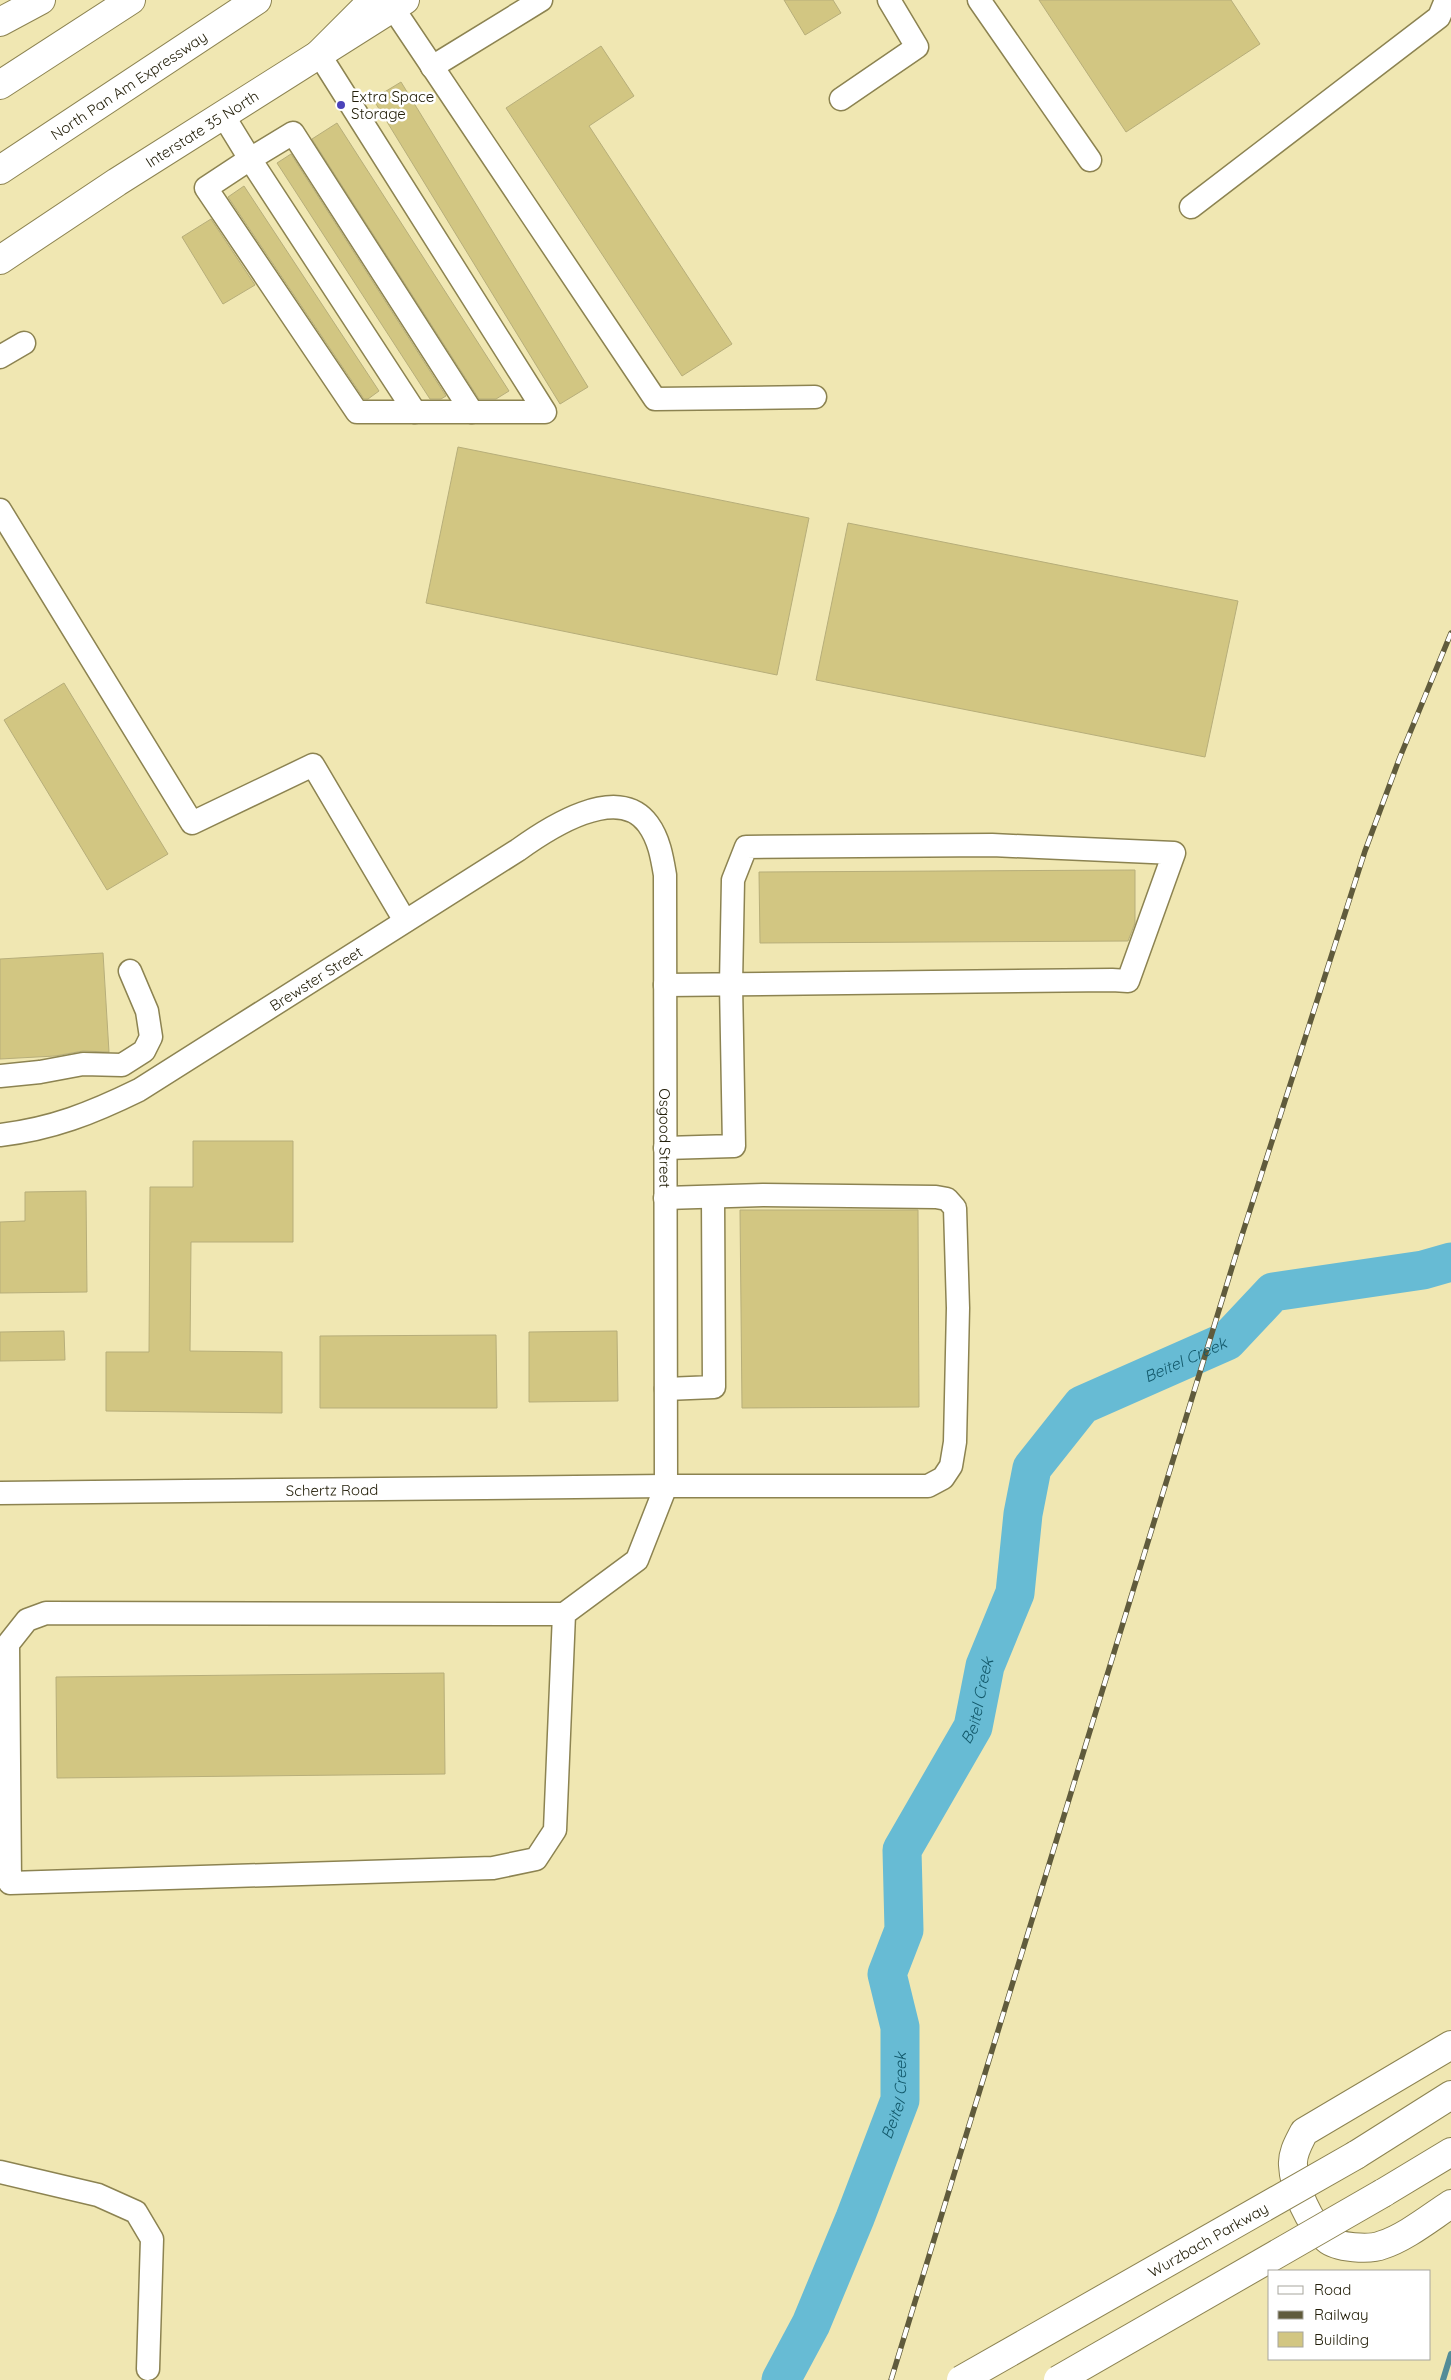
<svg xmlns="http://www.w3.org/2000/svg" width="1451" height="2380" viewBox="0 0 1451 2380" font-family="Quicksand,sans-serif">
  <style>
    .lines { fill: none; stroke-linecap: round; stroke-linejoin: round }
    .stream { stroke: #538c98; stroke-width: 6 }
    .river { stroke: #67bbd4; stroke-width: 39 }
    .building { fill: #d2c682; stroke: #b7ae7a }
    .minor-casing { stroke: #8c8351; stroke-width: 25 }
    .major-casing { stroke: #8c8351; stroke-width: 30 }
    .highway-casing { stroke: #8c8351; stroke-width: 30 }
    .minor { stroke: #fff; stroke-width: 22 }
    .major { stroke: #fff; stroke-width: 28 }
    .highway { stroke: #fff; stroke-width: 28 }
    .rail-casing { stroke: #605b3c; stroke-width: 5.5 }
    .rail { stroke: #fff; stroke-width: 4; stroke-dasharray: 11; stroke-linecap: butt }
    .highway-bridge-casing { stroke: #8c8351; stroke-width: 30; stroke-linecap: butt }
    .highway-bridge { stroke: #fff; stroke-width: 28 }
    .poi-dot { fill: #4b43ba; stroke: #fff; stroke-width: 2 }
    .labels { text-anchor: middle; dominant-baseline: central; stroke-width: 5; stroke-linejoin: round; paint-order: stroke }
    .street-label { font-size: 15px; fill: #24200b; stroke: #fff }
    .poi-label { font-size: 15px; fill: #24200b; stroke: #fff; text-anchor: start }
    .water-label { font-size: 16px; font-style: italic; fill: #13596b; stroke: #fff }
  </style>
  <rect width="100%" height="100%" fill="#f0e7b2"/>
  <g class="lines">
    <path class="stream" d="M1443,2380L1451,2354"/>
    <path class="river" id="s1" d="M781,2380L811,2324L855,2218L900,2100V2027L887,1974L904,1930L902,1850L973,1727L985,1666L1015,1593L1023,1514L1032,1468L1082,1405L1227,1341L1273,1292L1423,1270L1451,1262"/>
  </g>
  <path class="building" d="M784,0H833L841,13L805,35Z
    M1039,0H1231L1260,44L1126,132Z
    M601,46L634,96L589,126L732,344L682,376L506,108Z
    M401,82L588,387L560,404L373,99Z
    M337,123L509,391L496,399H479L312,139Z
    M291,154L446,396L441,399H430L277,163Z
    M244,186L379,391L368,399H364L228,197Z
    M211,219L255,285L223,304L182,237Z
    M458,447L809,518L777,675L426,603Z
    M848,523L1238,601L1205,757L816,680Z
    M64,683L168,854L107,890L4,720Z
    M1135,870V923L1128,941L760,943L759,872Z
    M103,953L109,1052L83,1051L55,1056L0,1059V959Z
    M193,1141H293V1242H191L190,1351L282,1352V1413L106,1411V1352H149L150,1187H193Z
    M86,1191L87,1292L0,1293V1222L25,1221V1192Z
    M740,1210H918L919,1407L742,1408Z
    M64,1331L65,1360L0,1361V1332Z
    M617,1331L618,1401L529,1402V1332Z
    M496,1335L497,1408H320V1336Z
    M444,1673L445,1774L57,1778L56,1677Z"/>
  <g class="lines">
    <g class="minor-casing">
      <g id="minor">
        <path d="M979,0L1090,160"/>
        <path d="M393,8L655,399L815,397"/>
        <path d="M432,67L541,0"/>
        <path d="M841,99L917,47L889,0"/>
        <path d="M223,115L250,159L206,188L357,412H545L319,54"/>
        <path d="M1191,207L1439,17L1446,0"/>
        <path d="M0,357L24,343"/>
        <path d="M415,412L250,159L293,133L472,412"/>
        <path d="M0,510L192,823L313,765L405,921"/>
        <path d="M665,985L1112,980L1128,981L1174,853L992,845L746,847L733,880L731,984L734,1146L665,1148"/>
        <path d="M0,1076L40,1072L83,1064L122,1065L144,1051L151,1037L147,1011L130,971"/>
        <path id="s2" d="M0,1135C52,1129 92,1113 139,1090L518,850C547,829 618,782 648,824C659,839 662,857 665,875L666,1486L637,1560L564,1614L46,1613L27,1620L8,1644L10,1883L493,1868L536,1859L555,1830L564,1614"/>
        <path d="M666,1389L714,1387L713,1197"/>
        <path id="s3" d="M0,1493L666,1486H928L943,1478L951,1466L955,1442L958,1308L955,1208L947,1199L936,1197L763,1195L665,1198"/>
        <path d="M0,2172L98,2195L136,2212L152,2239L148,2369"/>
      </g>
    </g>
    <g class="major-casing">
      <g id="major">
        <path id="s4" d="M0,260L117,182L405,0"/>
      </g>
    </g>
    <g class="highway-casing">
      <g id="highway">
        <path d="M0,22L41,0"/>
        <path d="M319,54L373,0"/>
        <path d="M0,85L131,0"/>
        <path id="s5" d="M0,170L257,0"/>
        <path d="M1451,2045L1304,2132C1299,2142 1292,2153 1293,2165C1294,2189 1309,2223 1327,2239C1337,2248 1370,2250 1382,2245C1405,2238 1431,2217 1451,2204"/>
        <path d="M1356,2155L1451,2095"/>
        <path d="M1383,2193L1451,2152"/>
      </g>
    </g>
    <use href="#minor" class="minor"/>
    <use href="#major" class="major"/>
    <use href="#highway" class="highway"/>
    <g class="rail-casing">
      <path id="rail" d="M891,2380L1242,1235L1365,851L1400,757L1451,633"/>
    </g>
    <use href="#rail" class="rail"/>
    <g class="highway-bridge-casing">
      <g id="highway-bridge">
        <path id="s6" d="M961,2380L1356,2155"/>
        <path d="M1058,2380L1383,2193"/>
      </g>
    </g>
    <use href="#highway-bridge" class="highway-bridge"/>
  </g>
  <circle class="poi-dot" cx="341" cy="105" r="5"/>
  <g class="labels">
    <g class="street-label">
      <text stroke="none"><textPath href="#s5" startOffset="154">North Pan Am Expressway</textPath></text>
      <text stroke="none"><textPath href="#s4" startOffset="241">Interstate 35 North</textPath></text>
      <text stroke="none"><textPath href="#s2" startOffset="356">Brewster Street</textPath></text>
      <text stroke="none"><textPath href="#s2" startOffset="1059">Osgood Street</textPath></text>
      <text stroke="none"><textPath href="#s3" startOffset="332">Schertz Road</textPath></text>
      <text stroke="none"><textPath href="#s6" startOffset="284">Wurzbach Parkway</textPath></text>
    </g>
    <g class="poi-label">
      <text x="351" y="96">Extra Space<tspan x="351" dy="17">Storage</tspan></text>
    </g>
    <g class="water-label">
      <text stroke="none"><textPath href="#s1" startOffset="1162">Beitel Creek</textPath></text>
      <text stroke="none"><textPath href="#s1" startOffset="728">Beitel Creek</textPath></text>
      <text stroke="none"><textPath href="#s1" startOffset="308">Beitel Creek</textPath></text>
    </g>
  </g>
  <rect x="1268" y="2270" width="162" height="90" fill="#ffffff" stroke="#a7a69d"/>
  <rect x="1278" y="2286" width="25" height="8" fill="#ffffff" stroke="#a7a69d"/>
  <text x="1314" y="2295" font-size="15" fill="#24200b">Road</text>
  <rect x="1278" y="2311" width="25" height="8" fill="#605b3c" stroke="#a7a69d"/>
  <text x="1314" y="2320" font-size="15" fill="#24200b">Railway</text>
  <rect x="1278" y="2332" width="25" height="15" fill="#d2c682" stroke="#a7a69d"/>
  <text x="1314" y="2345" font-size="15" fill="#24200b">Building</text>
</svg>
